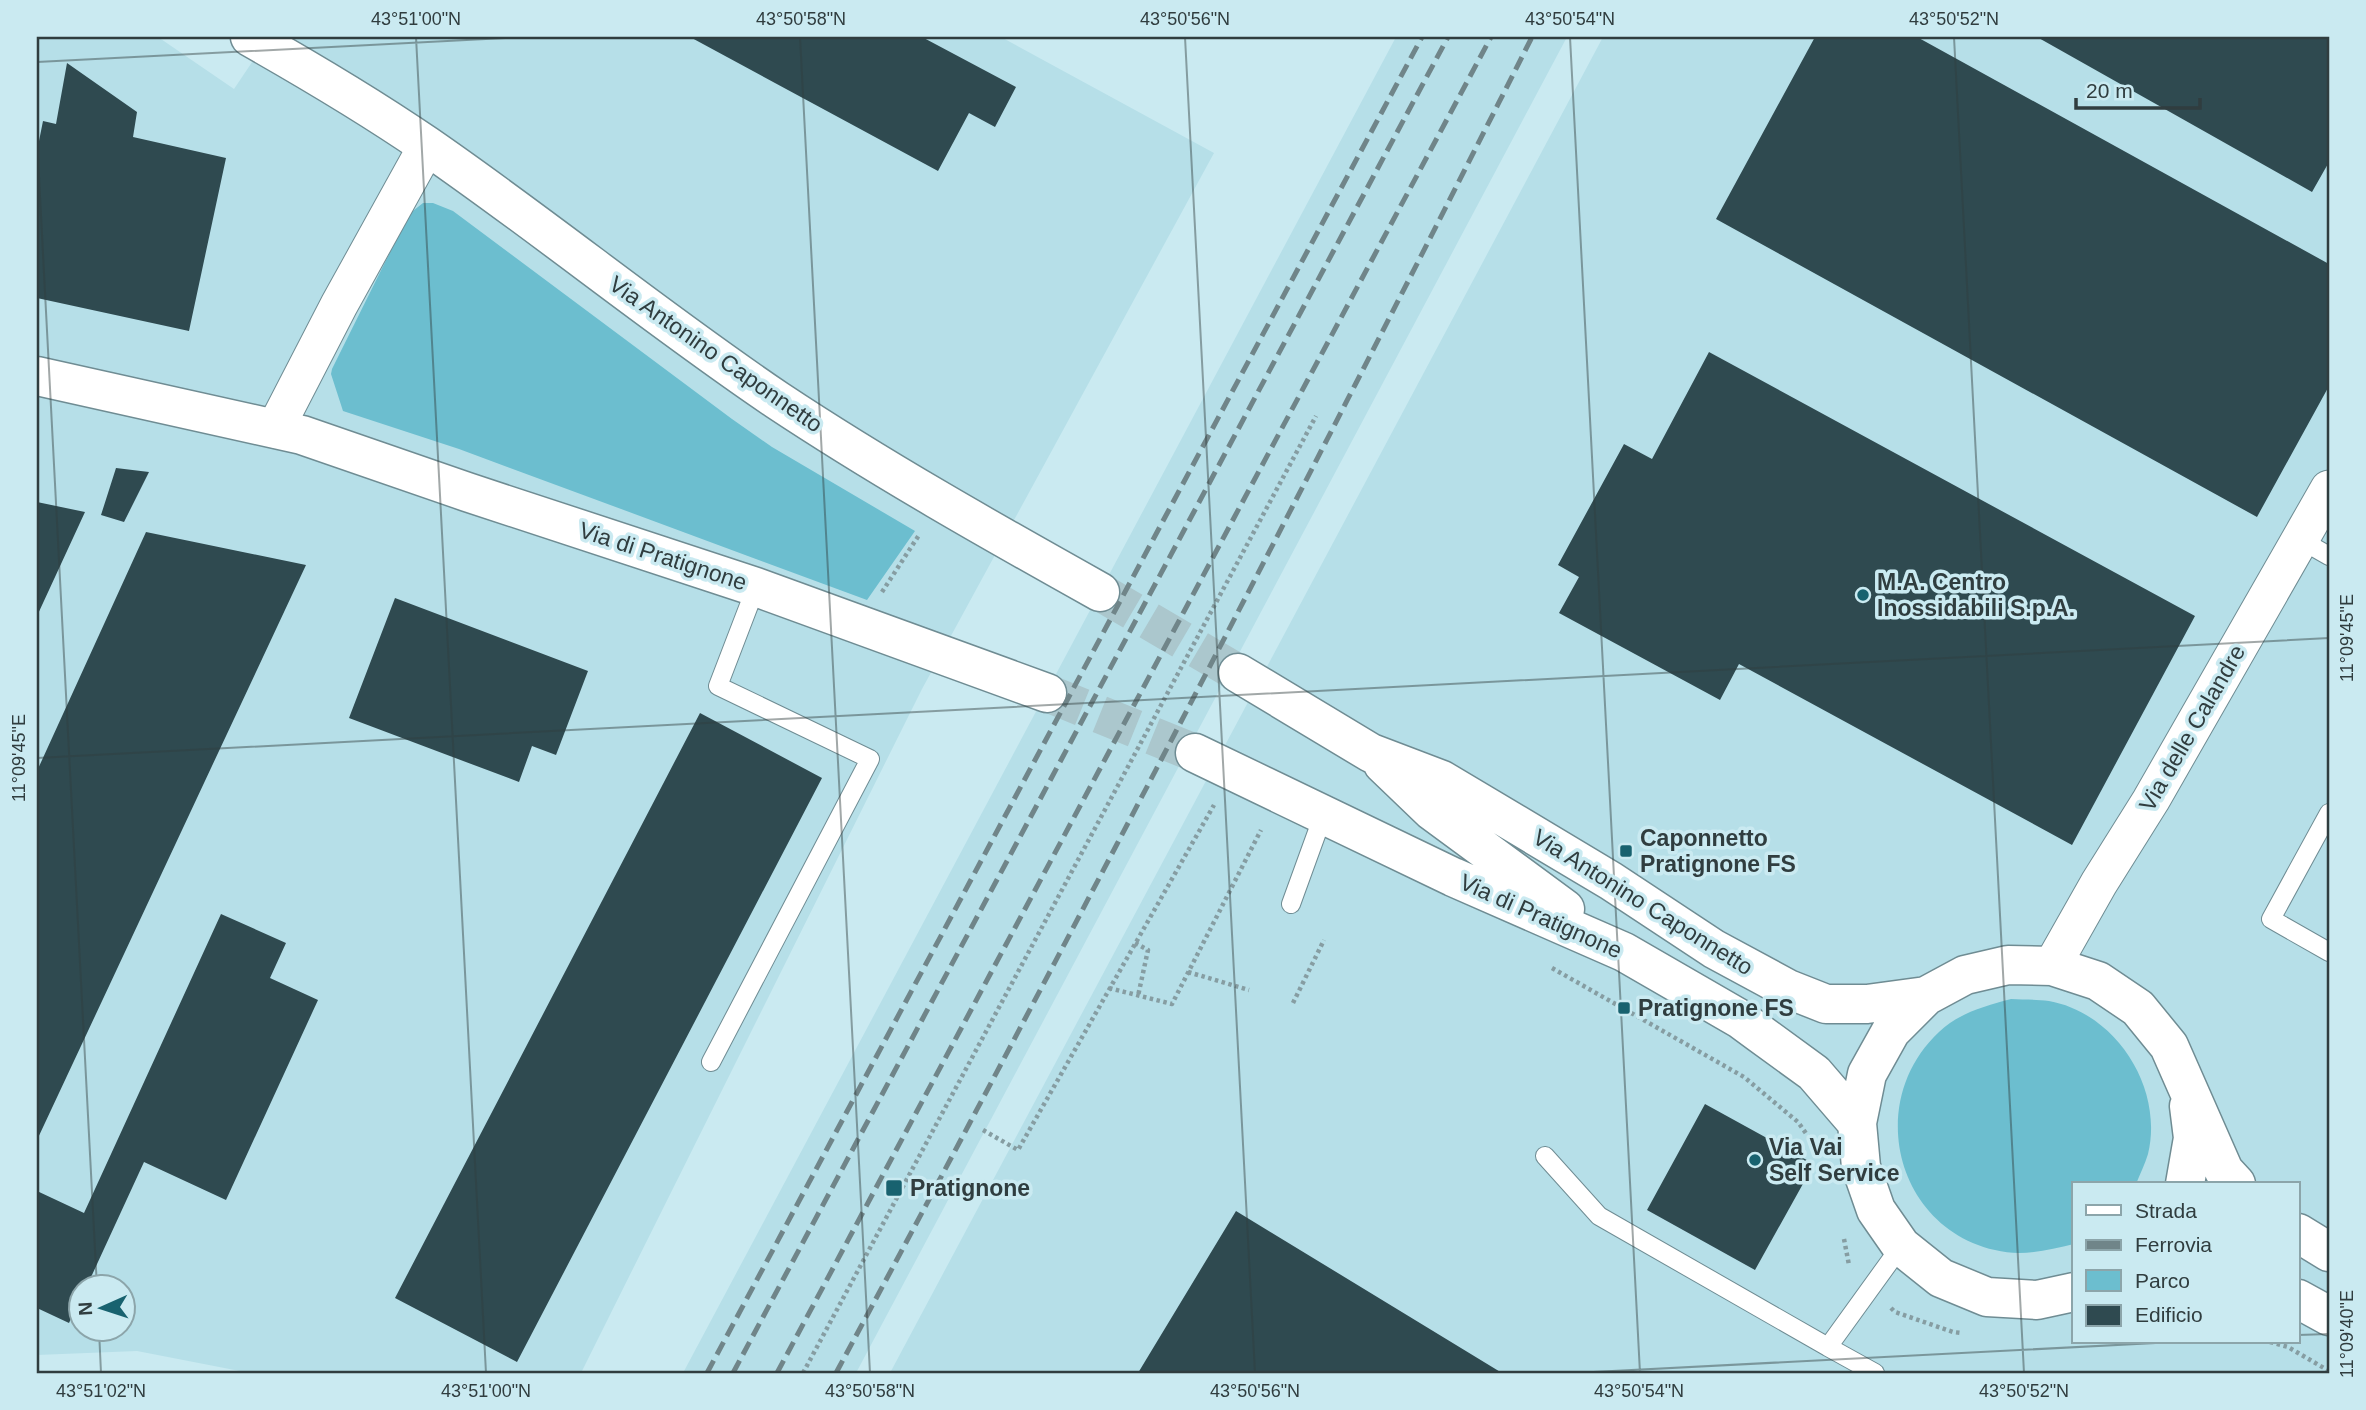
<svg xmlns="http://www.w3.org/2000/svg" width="2366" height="1410" viewBox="0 0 2366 1410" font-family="Helvetica,sans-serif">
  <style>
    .built { fill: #b6dfe8; fill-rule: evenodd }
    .green { fill: #6cbecf }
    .building { fill: #2f4a50 }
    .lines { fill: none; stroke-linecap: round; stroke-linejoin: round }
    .secondary-tunnel { stroke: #abc7cd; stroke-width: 38; stroke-dasharray: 38 19; stroke-linecap: butt }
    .lane-casing { stroke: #6f8c93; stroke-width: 20 }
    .street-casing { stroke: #6f8c93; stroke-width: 39 }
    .secondary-casing { stroke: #6f8c93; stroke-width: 41 }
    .path { stroke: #869da2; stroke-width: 4.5; stroke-dasharray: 3.5 3.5; stroke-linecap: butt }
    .lane { stroke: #fff; stroke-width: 18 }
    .street { stroke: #fff; stroke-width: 37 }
    .secondary { stroke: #fff; stroke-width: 38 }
    .rail { stroke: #708589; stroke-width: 5; stroke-dasharray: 14 7; stroke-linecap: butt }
    .ticks { fill: none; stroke: #303d3f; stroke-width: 2; stroke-opacity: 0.45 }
    .poi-dot { fill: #18626f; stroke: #caeaf1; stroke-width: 2.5 }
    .labels { text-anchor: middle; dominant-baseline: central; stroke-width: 7; stroke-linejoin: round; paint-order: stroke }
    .street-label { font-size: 23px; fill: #303d3f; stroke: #caeaf1 }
    .poi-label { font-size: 23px; font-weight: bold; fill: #303d3f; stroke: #caeaf1; text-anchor: start }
    .neatline { fill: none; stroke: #303d3f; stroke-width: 2.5 }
    .ticks-label { font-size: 18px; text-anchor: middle; fill: #303d3f }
  </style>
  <rect width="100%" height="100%" fill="#caeaf1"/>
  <path class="built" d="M37,37H158L234,89L269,37H1001L1214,153L922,689L581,1373H250L137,1351L37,1355ZM80,1288H122V1330H80Z
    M1396,37H1567L856,1373H683Z
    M1603,37H2329V1373H890ZM2074,1184H2298V1342H2074Z"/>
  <path class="green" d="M423,203H433L453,211L732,419L772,447L915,531L867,600L459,449L343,411L331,374L332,369L409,214Z
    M2011,999C2023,1000 2036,999 2049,1001C2116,1013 2164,1088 2148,1154C2145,1164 2140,1174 2136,1184H2074V1244C2048,1250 2022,1257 1995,1250C1895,1227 1865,1101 1939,1032C1959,1013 1985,1006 2011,999Z"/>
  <path class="building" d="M690,37H922L1016,87L995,127L969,113L938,171Z
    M1815,37H1917L2329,264V386L2257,517L1716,219Z
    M2037,37H2329V162L2312,192Z
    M67,63L137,112L133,137L226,158L189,331L37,298V151L43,121L56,124Z
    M1709,352L2195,616L2072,845L1739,664L1720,700L1559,613L1579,577L1558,565L1624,444L1652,459Z
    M116,468L149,472L124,522L101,515Z
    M37,502L85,512L37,616Z
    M146,532L306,565L37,1140V771Z
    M395,598L588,671L556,755L532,746L519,782L349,718Z
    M700,713L822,778L517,1362L395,1298Z
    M221,914L286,943L270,978L318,1000L226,1200L144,1162L86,1288H80V1299L69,1323L37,1308V1191L84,1213Z
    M1705,1104L1814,1164L1755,1270L1647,1210Z
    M1236,1211L1502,1373H1138Z"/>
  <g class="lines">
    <path class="secondary-tunnel" d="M1100,592L1238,673
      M1047,693L1195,753"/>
    <g class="lane-casing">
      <path id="lane" d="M2301,540L2329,556
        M2329,813L2271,919L2329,952
        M1291,904L1324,813
        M711,1062L870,759L718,686L756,587
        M1545,1156L1599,1216L1828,1347
        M1875,1373L1828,1347L1901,1246"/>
    </g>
    <g class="street-casing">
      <path id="street" d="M275,429L339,305L427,146
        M2052,966L2099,883L2151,800L2329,489"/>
    </g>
    <g class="secondary-casing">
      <path id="secondary" d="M250,37C310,71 369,106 426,145C545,227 657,319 777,400C881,469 991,531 1100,592
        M37,376L302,435L467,492L756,587L1047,693
        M1238,673L1371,753L1442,780L1611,881L1714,949L1788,989L1826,1004H1867L1926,996
        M1195,753L1453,877L1624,952L1740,1019L1759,1033L1814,1073L1857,1123
        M1383,764L1432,811L1565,909
        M2185,1184L2193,1138L2189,1106
        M2298,1233L2329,1252
        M2074,1292L2037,1300L1987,1297L1941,1278L1901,1246L1876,1210L1861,1167L1857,1123L1867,1074L1891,1031L1926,996L1965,975L2008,965L2052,966L2098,981L2138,1008L2169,1046L2224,1171L2236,1184
        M2298,1299L2329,1316"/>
    </g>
    <path class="path" d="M882,592L919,535
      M1135,943L1148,950L1138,996
      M1552,968L1744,1077L1798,1122L1817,1149
      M1188,972L1249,990
      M1109,988L1172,1004L1261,830
      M1293,1003L1324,940
      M983,1130L1018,1150L1214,805
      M1844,1239L1849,1265
      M1891,1308L1895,1312L1953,1332L1961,1333
      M2270,1342L2288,1347L2329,1371
      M803,1373L1316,416"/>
    <use href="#lane" class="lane"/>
    <use href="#street" class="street"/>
    <use href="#secondary" class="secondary"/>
    <path class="rail" d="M707,1373L1422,37
      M733,1373L1448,37
      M777,1373L1491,37
      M836,1373C1074,931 1306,485 1532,37"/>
  </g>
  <path class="ticks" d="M416,37L486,1373M800,37L870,1373M1185,37L1255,1373M1570,37L1640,1373M1954,37L2024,1373M37,62L526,37M37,139L97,1288M37,758L2329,638M99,1330L101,1373M2298,1335L2329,1334M1574,1373L2175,1342"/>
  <g class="poi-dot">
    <circle cx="1863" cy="595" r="7"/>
    <rect x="1619" y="844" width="14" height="14" rx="3.5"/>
    <rect x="1617" y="1001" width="14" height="14" rx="3.5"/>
    <circle cx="1755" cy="1160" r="7"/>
    <rect x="885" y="1179" width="18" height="18" rx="3.5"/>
  </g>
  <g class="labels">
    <g class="street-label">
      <text transform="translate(716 354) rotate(35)">Via Antonino Caponnetto</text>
      <text transform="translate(663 556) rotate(18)">Via di Pratignone</text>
      <text transform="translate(2192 728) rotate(-60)">Via delle Calandre</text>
      <text transform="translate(1643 902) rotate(32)">Via Antonino Caponnetto</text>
      <text transform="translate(1541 916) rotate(24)">Via di Pratignone</text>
    </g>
    <g class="poi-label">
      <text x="1877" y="582">M.A. Centro<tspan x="1877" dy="26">Inossidabili S.p.A.</tspan></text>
      <text x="1640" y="838">Caponnetto<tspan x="1640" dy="26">Pratignone FS</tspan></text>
      <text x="1638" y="1008">Pratignone FS</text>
      <text x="1769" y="1147">Via Vai<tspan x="1769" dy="26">Self Service</tspan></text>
      <text x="910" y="1188">Pratignone</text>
    </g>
  </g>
  <rect width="2366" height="1410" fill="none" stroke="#caeaf1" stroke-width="77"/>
  <rect x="2072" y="1182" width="228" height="161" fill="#caeaf1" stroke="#8ca5aa" stroke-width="2"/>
  <rect x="2086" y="1205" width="35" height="10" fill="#ffffff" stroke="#8ca5aa" stroke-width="2"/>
  <text x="2135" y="1218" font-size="21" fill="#303d3f">Strada</text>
  <rect x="2086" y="1240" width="35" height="10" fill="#708589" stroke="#8ca5aa" stroke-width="2"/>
  <text x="2135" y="1252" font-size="21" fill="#303d3f">Ferrovia</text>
  <rect x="2086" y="1270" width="35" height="21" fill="#6cbecf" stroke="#8ca5aa" stroke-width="2"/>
  <text x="2135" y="1288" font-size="21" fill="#303d3f">Parco</text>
  <rect x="2086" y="1305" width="35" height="21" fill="#2f4a50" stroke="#8ca5aa" stroke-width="2"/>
  <text x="2135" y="1322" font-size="21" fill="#303d3f">Edificio</text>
  <g transform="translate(102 1308) rotate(267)"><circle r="33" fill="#caeaf1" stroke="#8ca5aa" stroke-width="2"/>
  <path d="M0-5L12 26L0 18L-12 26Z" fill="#18626f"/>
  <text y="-10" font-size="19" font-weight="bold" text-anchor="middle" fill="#303d3f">N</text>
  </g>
  <path d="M2076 98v10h124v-10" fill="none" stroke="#303d3f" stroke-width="3.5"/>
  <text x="2086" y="98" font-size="21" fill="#303d3f" stroke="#caeaf1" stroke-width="5" paint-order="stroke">20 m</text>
  <rect x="38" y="38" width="2290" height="1334" class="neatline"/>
  <g class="ticks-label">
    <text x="416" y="25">43°51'00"N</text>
    <text x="801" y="25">43°50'58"N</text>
    <text x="1185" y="25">43°50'56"N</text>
    <text x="1570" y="25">43°50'54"N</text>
    <text x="1954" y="25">43°50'52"N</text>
    <text transform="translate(2347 638) rotate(-90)" y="6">11°09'45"E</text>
    <text transform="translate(19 758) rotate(-90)" y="6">11°09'45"E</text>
    <text transform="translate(2347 1334) rotate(-90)" y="6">11°09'40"E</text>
    <text x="101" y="1397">43°51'02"N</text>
    <text x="486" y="1397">43°51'00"N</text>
    <text x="870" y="1397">43°50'58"N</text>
    <text x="1255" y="1397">43°50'56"N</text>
    <text x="1639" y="1397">43°50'54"N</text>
    <text x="2024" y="1397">43°50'52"N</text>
  </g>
</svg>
